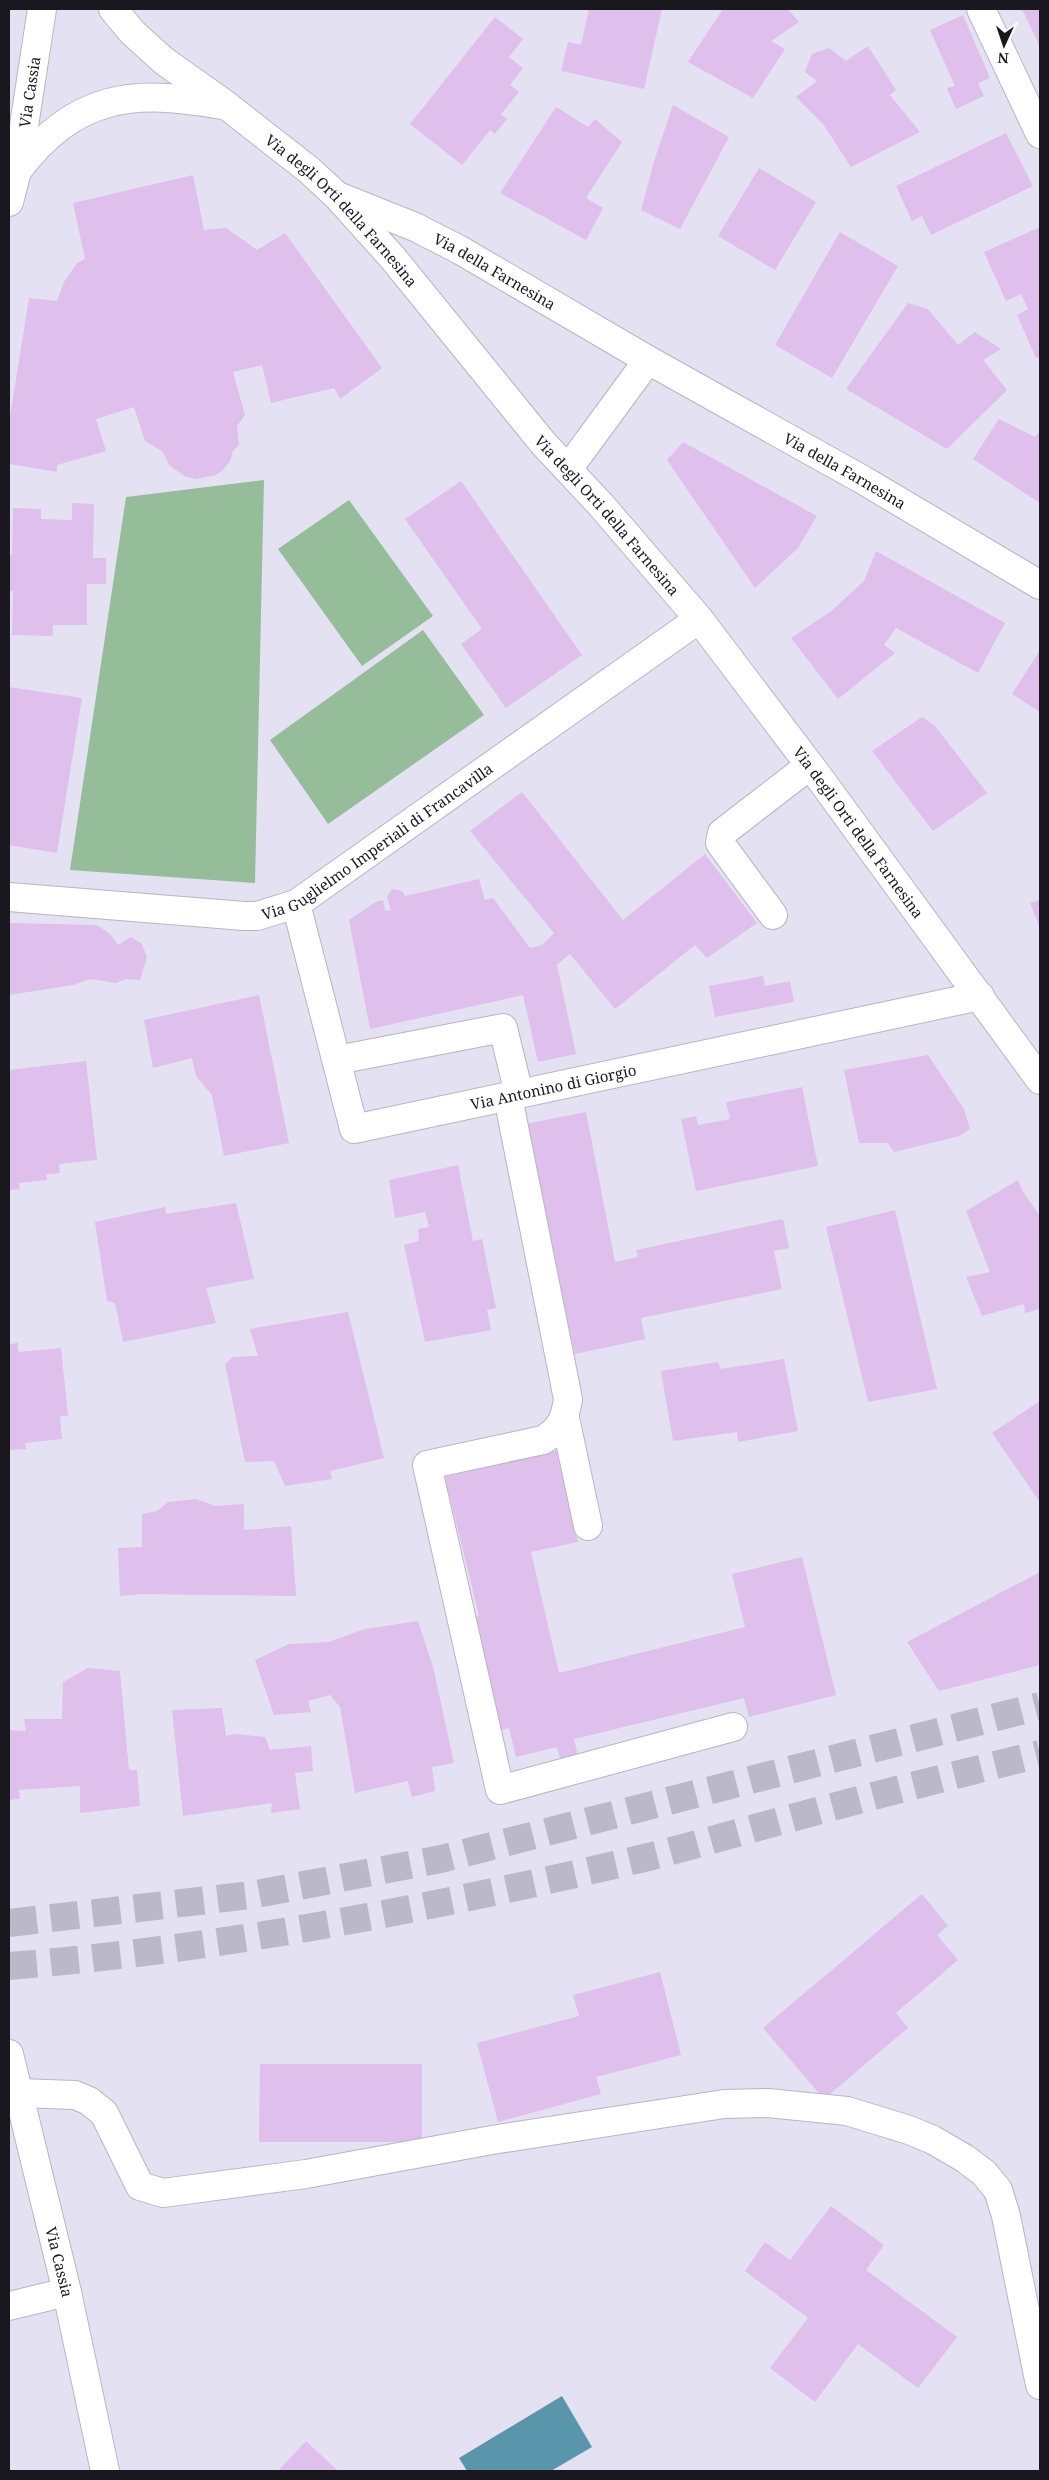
<svg xmlns="http://www.w3.org/2000/svg" width="1049" height="2480" viewBox="0 0 1049 2480" font-family="'Noto Serif',serif">
  <style>
    .green { fill: #95bd9a }
    .water { fill: #5a96ab }
    .building { fill: #dfbfeb }
    .lines { fill: none; stroke-linecap: round; stroke-linejoin: round }
    .highway-tunnel { stroke: #bbb9c8; stroke-width: 28; stroke-dasharray: 28 14; stroke-linecap: butt }
    .minor-casing { stroke: #b8b4c5; stroke-width: 30 }
    .minor { stroke: #fff; stroke-width: 28 }
    .labels { text-anchor: middle; dominant-baseline: central; stroke-width: 4; stroke-linejoin: round; paint-order: stroke }
    .street-label { font-size: 15px; fill: #19181e; stroke: #fff }
  </style>
  <rect width="100%" height="100%" fill="#e4e1f2"/>
  <path class="green" d="M264,480L255,883L70,870L126,497Z
    M349,500L433,616L362,666L278,549Z
    M423,630L484,715L328,824L270,740Z"/>
  <path class="water" d="M562,2396L592,2447L551,2471H467L459,2458Z"/>
  <path class="building" d="M589,9H662L644,89L561,71L568,42L581,45Z
    M723,9H788L799,22L771,41L785,49L753,98L688,62Z
    M1022,9H1040V47Z
    M963,15L990,78L978,83L984,96L956,109L947,88L955,86L930,30Z
    M495,17L523,39L509,57L523,68L510,85L519,92L501,114L507,119L495,134L490,130L462,165L410,124Z
    M868,46L896,90L890,95L920,132L851,167L823,124L796,97L817,81L805,72L812,54L829,48L846,61Z
    M673,105L729,137L680,229L641,210L655,158Z
    M556,107L588,127L595,119L622,142L586,198L603,208L586,240L500,193Z
    M1006,133L1033,186L931,235L922,216L912,221L896,186Z
    M759,168L816,202L775,270L718,236Z
    M193,175L204,230L226,228L257,250L285,233L382,368L340,399L334,388L271,403L262,365L233,372L245,415L237,426L239,445L233,451L230,461L222,471L215,475L197,479L186,477L170,466L162,451L145,441L134,407L96,419L106,451L57,465V472L9,464V423L29,298L57,301L64,282L77,263L85,259L73,203Z
    M1040,227V357L1036,358L1017,315L1028,309L1021,294L1006,301L984,252Z
    M840,232L898,266L832,378L775,345Z
    M908,303L928,309L958,345L975,332L1001,349L983,360L1007,390L947,449L846,389Z
    M999,419L1035,437L1040,431V503L973,459Z
    M683,442L817,516L798,548L755,588L667,460Z
    M461,481L582,655L506,708L461,644L482,629L405,519Z
    M72,503L94,504L93,558H106V584H87V625H53V636L12,635L13,591H9V555H12L13,508L41,509V519L72,520Z
    M876,551L1005,623L978,673L896,628L884,645L895,653L838,699L791,638L830,612L864,581Z
    M1040,650V712L1012,694Z
    M9,687L82,698L57,853L9,845Z
    M922,717L935,726L987,793L933,831L872,751Z
    M522,792L623,920L705,854L757,923L707,958L695,945L615,1009L570,954L557,965L576,1054L538,1062L523,995L370,1029L349,920L376,902L383,900L385,911L391,910L387,897L392,889L402,891L405,896L479,879L485,900L493,898L530,948L542,945L554,933L470,831Z
    M1040,900V928L1030,903Z
    M9,923L97,925L110,934L118,945L131,937L142,944L147,957L140,980L126,979L116,983L90,979L73,985L9,995Z
    M763,976L765,986L790,981L794,1002L715,1017L709,986Z
    M259,995L289,1143L224,1156L212,1095L196,1076L192,1058L153,1068L144,1020Z
    M928,1055L964,1109L970,1129L959,1136L894,1152L888,1143H859L844,1070Z
    M86,1061L97,1160L59,1164L60,1173L46,1174L47,1180L19,1183L20,1189L9,1190V1070Z
    M802,1087L818,1166L696,1191L681,1119L696,1116L698,1125L730,1119L726,1102Z
    M586,1112L615,1262L638,1257L636,1250L783,1219L789,1248L774,1251L782,1289L641,1318L645,1339L575,1354L525,1124Z
    M458,1165L473,1241L482,1239L496,1308L487,1310L491,1330L425,1342L404,1245L419,1241L418,1229L429,1227L425,1212L395,1218L389,1180Z
    M1018,1180L1023,1192L1040,1216V1309L1025,1313L1024,1304L982,1316L966,1277L990,1272L966,1211Z
    M236,1203L254,1279L206,1288L216,1323L123,1342L115,1303L107,1301L95,1222L165,1207L166,1214Z
    M895,1210L937,1389L868,1402L826,1227Z
    M348,1312L384,1458L330,1471L332,1479L285,1486L274,1461L245,1462L225,1364L233,1357L258,1356L250,1329Z
    M18,1343V1352L61,1348L68,1416H60L62,1439L25,1443L26,1449L9,1450V1344Z
    M784,1359L798,1431L738,1442L737,1432L673,1441L661,1371L718,1362L721,1369Z
    M1040,1401V1502L992,1433Z
    M556,1450L578,1542L531,1552L559,1673L745,1627L732,1574L802,1557L836,1695L749,1717L744,1698L574,1739L578,1756L561,1761L557,1747L516,1757L509,1728L496,1731L468,1619L479,1616L445,1477Z
    M196,1499L215,1506L244,1504V1530L291,1526L296,1596L141,1594L120,1596L118,1548L142,1547V1514L157,1511L168,1502Z
    M1040,1572V1665L939,1691L907,1642Z
    M418,1621L433,1667L454,1763L432,1767L435,1791L412,1797L408,1781L355,1793L340,1707L330,1695L308,1701L311,1712L274,1715L255,1660L289,1644L329,1642L365,1629Z
    M88,1668L120,1671L129,1770H137L140,1806L80,1813V1786L19,1790L20,1799L9,1800V1730L26,1731L24,1719H62L63,1682Z
    M222,1708L226,1736L235,1734L265,1737L270,1750L311,1746L313,1771L295,1773L300,1809L271,1813L272,1803L183,1816L172,1710Z
    M922,1894L948,1926L937,1935L958,1960L896,2013L908,2028L824,2099L763,2028Z
    M660,1972L681,2055L596,2077L601,2094L498,2122L477,2043L579,2016L573,1995Z
    M260,2064H422V2142H259Z
    M831,2206L884,2245L866,2270L957,2337L918,2388L858,2344L815,2402L770,2368L808,2318L745,2271L765,2242L790,2260Z
    M306,2441L338,2471H278Z"/>
  <g class="lines">
    <path class="highway-tunnel" d="M9,1923L251,1895L441,1859L1040,1706
      M9,1966C221,1949 433,1908 640,1859C694,1846 746,1830 799,1816C879,1794 959,1774 1040,1754"/>
    <g class="minor-casing">
      <g id="minor">
        <path id="s1" d="M113,9L132,32L164,61L226,105L309,170L337,196L392,257L543,443L601,505L699,619L818,776L1040,1080"/>
        <path d="M981,9L1040,134"/>
        <path d="M17,171C75,94 133,89 222,105"/>
        <path id="s2" d="M340,197L415,227L460,250L648,360L863,480L1040,585"/>
        <path id="s3" d="M9,202L17,171L42,9"/>
        <path d="M568,469L648,360"/>
        <path id="s4" d="M9,897L244,916H257L296,904L699,619"/>
        <path id="s5" d="M296,904L354,1129L980,996"/>
        <path d="M773,915L720,843L722,833L809,766"/>
        <path d="M337,1060L503,1028L519,1094"/>
        <path d="M508,1097L568,1399C565,1419 561,1429 543,1440L427,1465L500,1790L733,1727"/>
        <path d="M565,1418L588,1526"/>
        <path id="s6" d="M9,2054L67,2292L105,2471"/>
        <path d="M19,2093L75,2095L89,2101L104,2113L140,2186L163,2193L306,2174L492,2140L724,2104L768,2103L847,2111L909,2130L933,2140L964,2158L984,2173L998,2190L1006,2216L1040,2385"/>
        <path d="M9,2306L67,2292"/>
      </g>
    </g>
    <use href="#minor" class="minor"/>
  </g>
  <g class="labels">
    <g class="street-label">
      <text stroke="none"><textPath href="#s3" startOffset="112">Via Cassia</textPath></text>
      <text stroke="none"><textPath href="#s1" startOffset="306">Via degli Orti della Farnesina</textPath></text>
      <text stroke="none"><textPath href="#s2" startOffset="172">Via della Farnesina</textPath></text>
      <text stroke="none"><textPath href="#s2" startOffset="575">Via della Farnesina</textPath></text>
      <text stroke="none"><textPath href="#s1" startOffset="711">Via degli Orti della Farnesina</textPath></text>
      <text stroke="none"><textPath href="#s1" startOffset="1116">Via degli Orti della Farnesina</textPath></text>
      <text stroke="none"><textPath href="#s4" startOffset="391">Via Guglielmo Imperiali di Francavilla</textPath></text>
      <text stroke="none"><textPath href="#s5" startOffset="436">Via Antonino di Giorgio</textPath></text>
      <text stroke="none"><textPath href="#s6" startOffset="214">Via Cassia</textPath></text>
    </g>
  </g>
  <rect width="1049" height="2480" fill="none" stroke="#19181e" stroke-width="20"/>
  <g transform="translate(1004 45) rotate(183)" stroke="#ffffff" stroke-width="4" paint-order="stroke">
  <path d="M0-4L9 19L0 12L-9 19Z" fill="#19181e"/>
  <text y="-8" font-size="14" font-weight="bold" text-anchor="middle" fill="#19181e">N</text>
  </g>
</svg>
